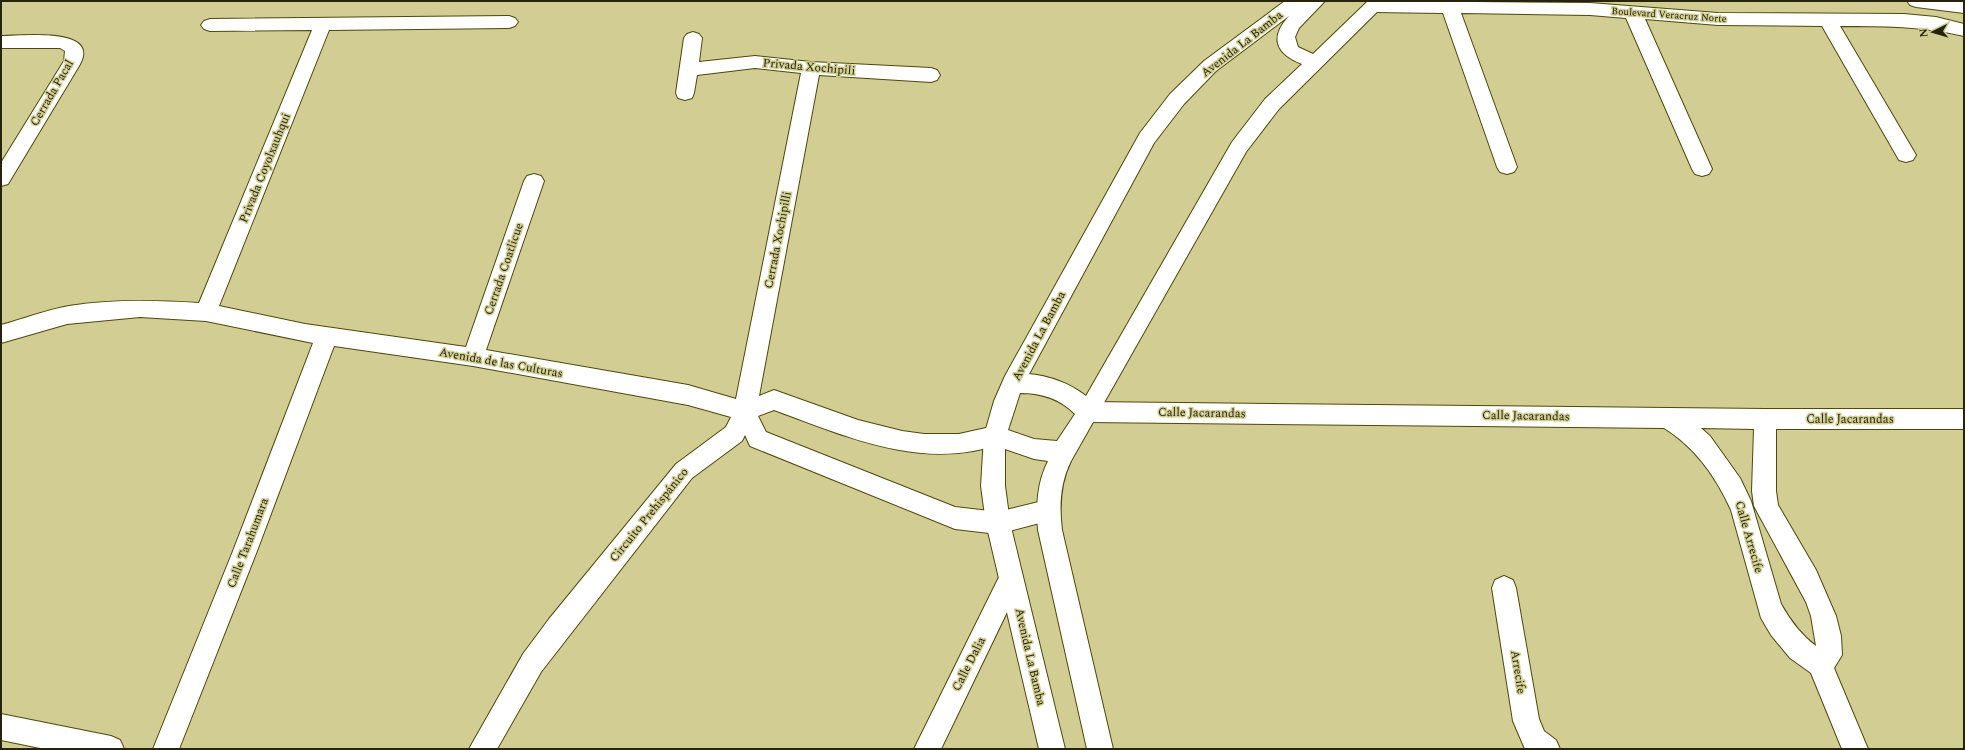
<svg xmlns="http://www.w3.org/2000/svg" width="1965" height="750" viewBox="0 0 1965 750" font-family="Spectral,serif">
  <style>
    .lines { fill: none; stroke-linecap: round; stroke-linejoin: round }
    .minor-casing { stroke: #4d480b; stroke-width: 2 }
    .tertiary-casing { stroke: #4d480b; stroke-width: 2 }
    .minor { fill: #fff; fill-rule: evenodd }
    .tertiary { fill: #fff; fill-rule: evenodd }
    .labels { text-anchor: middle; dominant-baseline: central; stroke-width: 3; stroke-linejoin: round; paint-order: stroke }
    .far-street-label { font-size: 10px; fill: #26240d; stroke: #d2ce93 }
    .street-label { font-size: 12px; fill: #26240d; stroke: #d2ce93 }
  </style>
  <rect width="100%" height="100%" fill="#d2ce93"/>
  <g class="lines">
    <g class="minor-casing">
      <path id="minor" d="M1370,1L1590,3L1718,13L1904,14L1936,17L1964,24V36C1922,26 1883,26 1840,26L1916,155L1913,160L1906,162L1899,160L1822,26L1718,25L1645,19L1712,169L1709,174L1702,176L1695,174L1692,169L1626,18L1590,15L1461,13L1517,167L1514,172L1507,174L1500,172L1497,167L1443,13L1373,12L1367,10L1364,6Z
        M1907,1H1964V13L1916,7L1910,5Z
        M509,16L515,18L518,22L515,26L509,28L329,30L219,306L305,324L466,347L524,181L527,176L534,174L541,176L544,181L486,350L688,385L736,399L801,73L755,68L697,75L694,93L692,98L685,100L678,98L676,93L684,38L687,34L693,32L699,34L702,38L699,62L755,56L811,62L931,68L937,70L940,75L937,80L931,82L819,75L759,396L774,390L858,420L902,431L924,434H959L995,426L1003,429L1006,436L1003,443C924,472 848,437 774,410L758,416L766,432L955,507L998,512L1047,500L1055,503L1059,511L1055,519L998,534L955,529L750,446L745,435L742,441L692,478L541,672L497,749H469L523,654L549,619L676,464L726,427L731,417L688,405L473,366L334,346L257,551L179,749H153L233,551L313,343L206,321L140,317L67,324L1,343V325C23,319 46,310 69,306C112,299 155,300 199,303L312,30L210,31L204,29L201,25L204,21L210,19Z
        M1,36C20,36 103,26 79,66L8,184L1,186V163L64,61L65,51L60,48H1Z
        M1088,402L1765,409H1964V429H1776V491L1778,505L1816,570L1836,616L1841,636L1842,655L1834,668L1868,749H1842L1811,673L1790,658L1771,635L1761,618L1731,510C1716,477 1695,447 1664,428L1088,422L1080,419L1077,412L1080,405ZM1701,428L1754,429L1752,491L1754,506L1806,602L1811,616L1816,646C1801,635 1790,620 1781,604L1751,501L1740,478L1710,436Z
        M1011,567L1020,571L1023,579L941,749H914L1002,571Z
        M1504,576L1513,580L1516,588L1539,719L1544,731L1556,740L1560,749H1525L1513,721L1492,588L1495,580Z
        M1,714L111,736L120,740L124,749H45L1,740Z"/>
    </g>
    <g class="tertiary-casing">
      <path id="tertiary" d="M1285,1H1325L1299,28L1295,37L1298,47L1313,54L1368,1H1388L1279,109L1246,152L1071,461C1060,483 1059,506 1062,530L1113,749H1087L1038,530C1036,505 1037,483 1048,461L1034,459L1005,449V486L1010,523L1065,749H1039L986,523L981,486L984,436L994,401L1005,376L1140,133L1170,94L1204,61ZM1289,16C1269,38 1276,54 1302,64L1265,99L1232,142L1086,396C1069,383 1050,376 1029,374L1154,143L1184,104L1216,71ZM1020,393C1041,393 1059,398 1075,414L1057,441L1034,439L1008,430Z"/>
    </g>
    <use href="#minor" class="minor"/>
    <use href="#tertiary" class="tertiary"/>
  </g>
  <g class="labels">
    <g class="far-street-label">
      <text transform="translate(1669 15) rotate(4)">Boulevard Veracruz Norte</text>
    </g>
    <g class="street-label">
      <text transform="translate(1242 44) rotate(-38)">Avenida La Bamba</text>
      <text transform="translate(809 67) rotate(5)">Privada Xochipili</text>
      <text transform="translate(52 93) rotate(-60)">Cerrada Pacal</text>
      <text transform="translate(265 168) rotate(-68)">Privada Coyolxauhqui</text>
      <text transform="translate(778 240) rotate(-79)">Cerrada Xochipilli</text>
      <text transform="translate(504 269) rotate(-71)">Cerrada Coatlicue</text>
      <text transform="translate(1039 336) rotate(-62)">Avenida La Bamba</text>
      <text transform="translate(501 363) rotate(10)">Avenida de las Culturas</text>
      <text transform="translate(1202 413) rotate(1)">Calle Jacarandas</text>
      <text transform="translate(1526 416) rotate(1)">Calle Jacarandas</text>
      <text x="1850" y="419">Calle Jacarandas</text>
      <text transform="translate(649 515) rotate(-51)">Circuito Prehispánico</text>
      <text transform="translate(1749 537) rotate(74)">Calle Arrecife</text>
      <text transform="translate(248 543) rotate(-69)">Calle Tarahumara</text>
      <text transform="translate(1030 657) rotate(77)">Avenida La Bamba</text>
      <text transform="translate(969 664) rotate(-63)">Calle Dalia</text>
      <text transform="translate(1518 672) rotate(81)">Arrecife</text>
    </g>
  </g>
  <rect width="1965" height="750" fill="none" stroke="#26240d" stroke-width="4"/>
  <g transform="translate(1933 32) rotate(265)" stroke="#d2ce93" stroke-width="3" paint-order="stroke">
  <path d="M0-3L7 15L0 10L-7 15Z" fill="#26240d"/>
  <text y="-6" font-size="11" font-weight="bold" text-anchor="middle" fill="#26240d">N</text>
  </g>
</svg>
